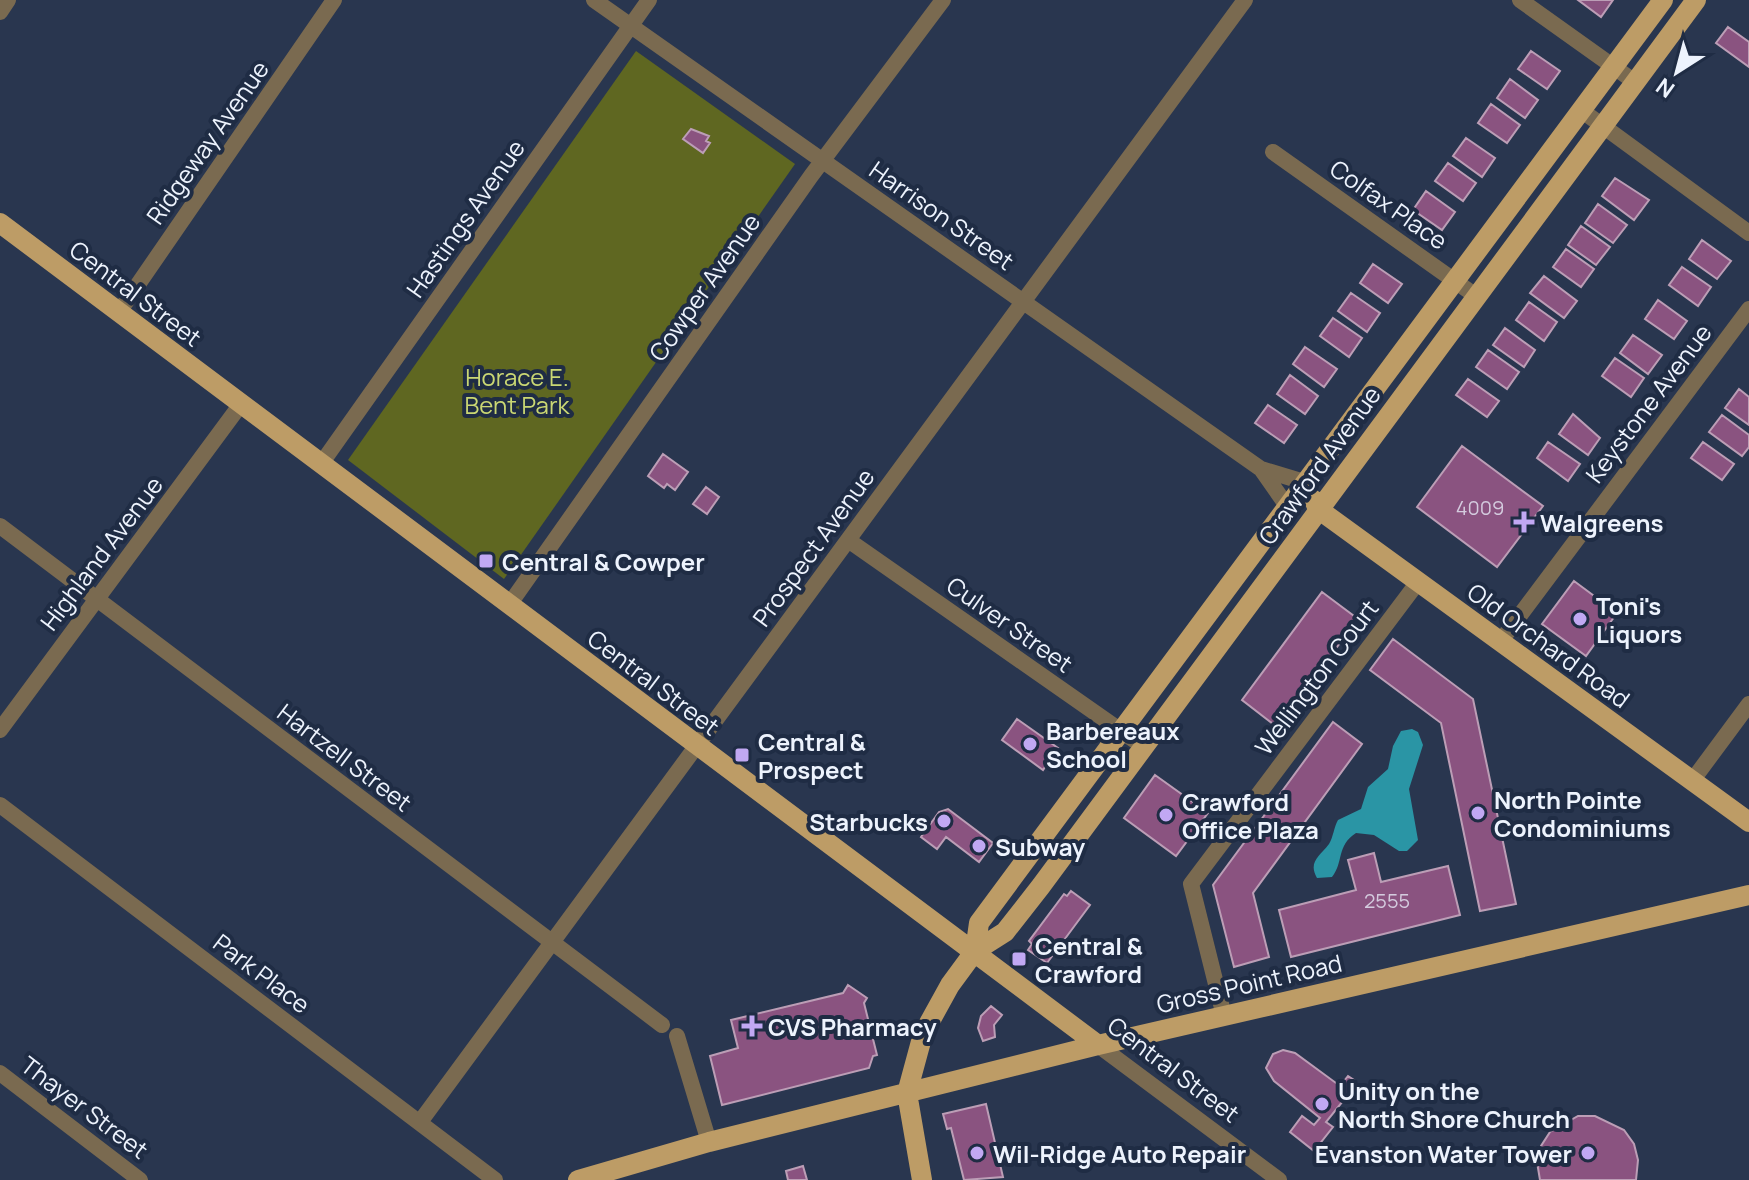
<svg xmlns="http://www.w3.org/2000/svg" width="1749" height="1180" viewBox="0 0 1749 1180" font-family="Manrope,sans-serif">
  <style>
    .green { fill: #5f6721 }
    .water { fill: #2a95a5 }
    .building { fill: #8a5380; stroke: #bc9eb6; stroke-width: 2 }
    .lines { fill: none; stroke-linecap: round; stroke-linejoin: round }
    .minor { stroke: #7a6a50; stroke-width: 16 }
    .major { stroke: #bd9c66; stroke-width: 20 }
    .poi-dot { fill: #c1a8f3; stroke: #1f2c44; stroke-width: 3 }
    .labels { text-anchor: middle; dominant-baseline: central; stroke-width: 8; stroke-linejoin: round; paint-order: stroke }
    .number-label { font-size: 20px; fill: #d4cbde }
    .street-label { font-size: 24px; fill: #edf3fd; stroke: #1f2c44 }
    .park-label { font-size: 24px; fill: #cad773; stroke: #1f2c44 }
    .poi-label { font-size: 24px; font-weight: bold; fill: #edf3fd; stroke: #1f2c44; text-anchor: start }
  </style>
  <rect width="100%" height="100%" fill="#29364f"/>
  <path class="green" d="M636,51L795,164L504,579L348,460Z"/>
  <path class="water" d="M1412,729L1418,732L1423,745L1409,789L1418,840L1407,851H1399L1374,835L1356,833C1336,846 1344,862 1332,877L1317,878C1308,862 1319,857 1329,844C1333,838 1334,827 1338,820L1361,809L1368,787L1388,769L1393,746L1401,731Z"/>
  <path class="building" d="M1578,0H1613L1601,17Z
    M1728,27L1749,42V67L1716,43Z
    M1531,51L1560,71L1547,89L1518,69Z
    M1510,79L1538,100L1525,118L1497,98Z
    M1491,104L1520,125L1507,143L1478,123Z
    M691,129L709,136L706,141L710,143L703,153L683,139Z
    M1466,138L1495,158L1482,177L1453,156Z
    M1448,163L1476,183L1463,201L1435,181Z
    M1615,178L1649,200L1634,220L1602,196Z
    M1426,191L1455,212L1442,230L1413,210Z
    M1598,204L1627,225L1613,243L1585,223Z
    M1581,226L1610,247L1596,265L1568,245Z
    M1702,240L1731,261L1717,279L1689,259Z
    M1566,249L1594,269L1581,287L1553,267Z
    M1373,264L1402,284L1388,303L1360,283Z
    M1682,267L1711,287L1698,306L1669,285Z
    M1544,276L1577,301L1564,318L1530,293Z
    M1351,293L1380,313L1367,332L1338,311Z
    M1658,300L1687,321L1674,339L1645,319Z
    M1529,302L1557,322L1544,341L1516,320Z
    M1333,318L1362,338L1349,357L1320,336Z
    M1505,328L1535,350L1524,367L1493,345Z
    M1633,335L1662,355L1648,374L1620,353Z
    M1305,347L1337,369L1324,387L1293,364Z
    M1488,350L1519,372L1507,389L1476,367Z
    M1615,358L1644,378L1631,397L1602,376Z
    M1290,375L1318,396L1305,414L1277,394Z
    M1468,379L1499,401L1487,417L1456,395Z
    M1739,389L1749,397V425L1725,408Z
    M1268,405L1297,425L1284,443L1255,423Z
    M1573,414L1600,438L1588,455L1559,434Z
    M1722,415L1749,435V447L1742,456L1709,432Z
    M1548,442L1580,464L1568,481L1537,458Z
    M1703,442L1734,464L1722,480L1691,458Z
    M1462,446L1543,506L1497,567L1417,507Z
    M663,454L688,472L675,490L667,484L664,488L648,476Z
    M706,487L719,497L707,514L693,504Z
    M1574,581L1617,613L1586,656L1542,624Z
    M1322,592L1358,619L1277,727L1242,700Z
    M1393,639L1473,699L1516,904L1480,911L1441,723L1370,670Z
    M1017,719L1058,748L1043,770L1002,740Z
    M1333,722L1362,744L1253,893L1269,957L1234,967L1213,885Z
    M1155,775L1208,813L1176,856L1124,818Z
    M948,809L993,843L979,862L946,837L937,849L921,837L939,812Z
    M1374,853L1381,882L1448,866L1460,915L1291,957L1279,910L1356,890L1348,860Z
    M1071,891L1090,905L1047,963L1028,950L1032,944L1029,941L1064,894L1067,896Z
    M848,985L867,998L864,1003L877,1055L873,1056L869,1068L722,1105L710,1056L738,1048L731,1020L843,993Z
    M991,1006L1002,1015L994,1025L995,1037L983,1041L978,1028L981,1016Z
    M1283,1050L1295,1053L1340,1086L1348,1076L1354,1080L1349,1086L1351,1091L1326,1122L1333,1127L1314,1151L1290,1132L1302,1116L1314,1125L1320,1118L1274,1081L1266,1068L1273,1054Z
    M986,1104L1003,1177L964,1180L951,1128L947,1129L943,1114Z
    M1578,1116H1595L1624,1130L1634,1144L1638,1160L1636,1180H1540L1537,1162L1541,1146L1550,1132Z
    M803,1166L807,1180H788L786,1171Z"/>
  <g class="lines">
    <path class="minor" d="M594,0L1261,469L1304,482
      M1520,0L1635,82
      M0,12L8,0
      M1581,110L1749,233
      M1273,152L1476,296
      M119,312L334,0
      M321,464L649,0
      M1261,469L1287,506
      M0,526L662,1025
      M848,540L1144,747
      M509,605L811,176L943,0
      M1500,642L1749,309
      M0,730L241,404
      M1692,781L1749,704
      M0,805L495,1180
      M1224,1016L1191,884L1418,582
      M677,1036L709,1142
      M1098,1045L1279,1180
      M0,1073L140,1180
      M420,1122L1245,0"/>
    <path class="major" d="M0,223L1098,1045
      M1314,500L1318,509L1749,822
      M975,951L979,923L1663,0
      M578,1180L709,1142L1098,1045L1749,895
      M922,1180L907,1093L923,1034L950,985L975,951L1005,932L1041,886L1696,0"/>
  </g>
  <g class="poi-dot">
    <path d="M1520 510h8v8h8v8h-8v8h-8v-8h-8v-8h8z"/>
    <rect x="478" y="553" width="16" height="16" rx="4"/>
    <circle cx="1580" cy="619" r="8"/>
    <circle cx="1030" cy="744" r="8"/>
    <rect x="734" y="747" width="16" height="16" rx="4"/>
    <circle cx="1478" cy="813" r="8"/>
    <circle cx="1166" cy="815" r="8"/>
    <circle cx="944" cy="821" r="8"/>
    <circle cx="979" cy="846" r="8"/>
    <rect x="1011" y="951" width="16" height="16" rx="4"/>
    <path d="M748 1014h8v8h8v8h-8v8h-8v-8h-8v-8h8z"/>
    <circle cx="1322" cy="1104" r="8"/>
    <circle cx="977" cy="1153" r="8"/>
    <circle cx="1588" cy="1153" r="8"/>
  </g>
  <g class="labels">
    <g class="number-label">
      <text x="1480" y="507">4009</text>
      <text x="1387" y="900">2555</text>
    </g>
    <g class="street-label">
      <text transform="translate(207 142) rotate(-55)">Ridgeway Avenue</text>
      <text transform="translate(1389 204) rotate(35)">Colfax Place</text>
      <text transform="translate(942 215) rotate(35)">Harrison Street</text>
      <text transform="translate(465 218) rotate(-55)">Hastings Avenue</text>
      <text transform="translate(704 287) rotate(-55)">Cowper Avenue</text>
      <text transform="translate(136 293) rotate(37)">Central Street</text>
      <text transform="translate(1648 403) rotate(-53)">Keystone Avenue</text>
      <text transform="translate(1319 465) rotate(-54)">Crawford Avenue</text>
      <text transform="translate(813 547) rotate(-54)">Prospect Avenue</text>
      <text transform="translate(101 553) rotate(-53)">Highland Avenue</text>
      <text transform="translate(1010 624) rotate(35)">Culver Street</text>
      <text transform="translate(1549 645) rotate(36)">Old Orchard Road</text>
      <text transform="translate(1316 677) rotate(-53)">Wellington Court</text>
      <text transform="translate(654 682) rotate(37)">Central Street</text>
      <text transform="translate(345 757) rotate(37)">Hartzell Street</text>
      <text transform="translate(262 973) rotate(37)">Park Place</text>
      <text transform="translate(1249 983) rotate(-13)">Gross Point Road</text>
      <text transform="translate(1174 1069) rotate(37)">Central Street</text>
      <text transform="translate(85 1107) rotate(37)">Thayer Street</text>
    </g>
    <g class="park-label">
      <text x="517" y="376">Horace E.<tspan x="517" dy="28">Bent Park</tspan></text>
    </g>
    <g class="poi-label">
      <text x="1540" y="522">Walgreens</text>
      <text x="502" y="561">Central &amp; Cowper</text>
      <text x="1596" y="605">Toni's<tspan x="1596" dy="28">Liquors</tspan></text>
      <text x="1046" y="730">Barbereaux<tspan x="1046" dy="28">School</tspan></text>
      <text x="758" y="741">Central &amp;<tspan x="758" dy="28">Prospect</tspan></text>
      <text x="1494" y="799">North Pointe<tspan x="1494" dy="28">Condominiums</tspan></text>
      <text x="1182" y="801">Crawford<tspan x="1182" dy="28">Office Plaza</tspan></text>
      <text x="928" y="821" text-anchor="end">Starbucks</text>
      <text x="995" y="846">Subway</text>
      <text x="1035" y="945">Central &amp;<tspan x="1035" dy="28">Crawford</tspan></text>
      <text x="768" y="1026">CVS Pharmacy</text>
      <text x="1338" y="1090">Unity on the<tspan x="1338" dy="28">North Shore Church</tspan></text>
      <text x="993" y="1153">Wil-Ridge Auto Repair</text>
      <text x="1572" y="1153" text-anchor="end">Evanston Water Tower</text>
    </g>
  </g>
  <g transform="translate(1677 72) rotate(216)" stroke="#1f2c44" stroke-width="6" paint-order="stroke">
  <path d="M0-6L14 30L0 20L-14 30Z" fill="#edf3fd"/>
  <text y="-12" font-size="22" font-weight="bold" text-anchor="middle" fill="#edf3fd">N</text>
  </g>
</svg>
